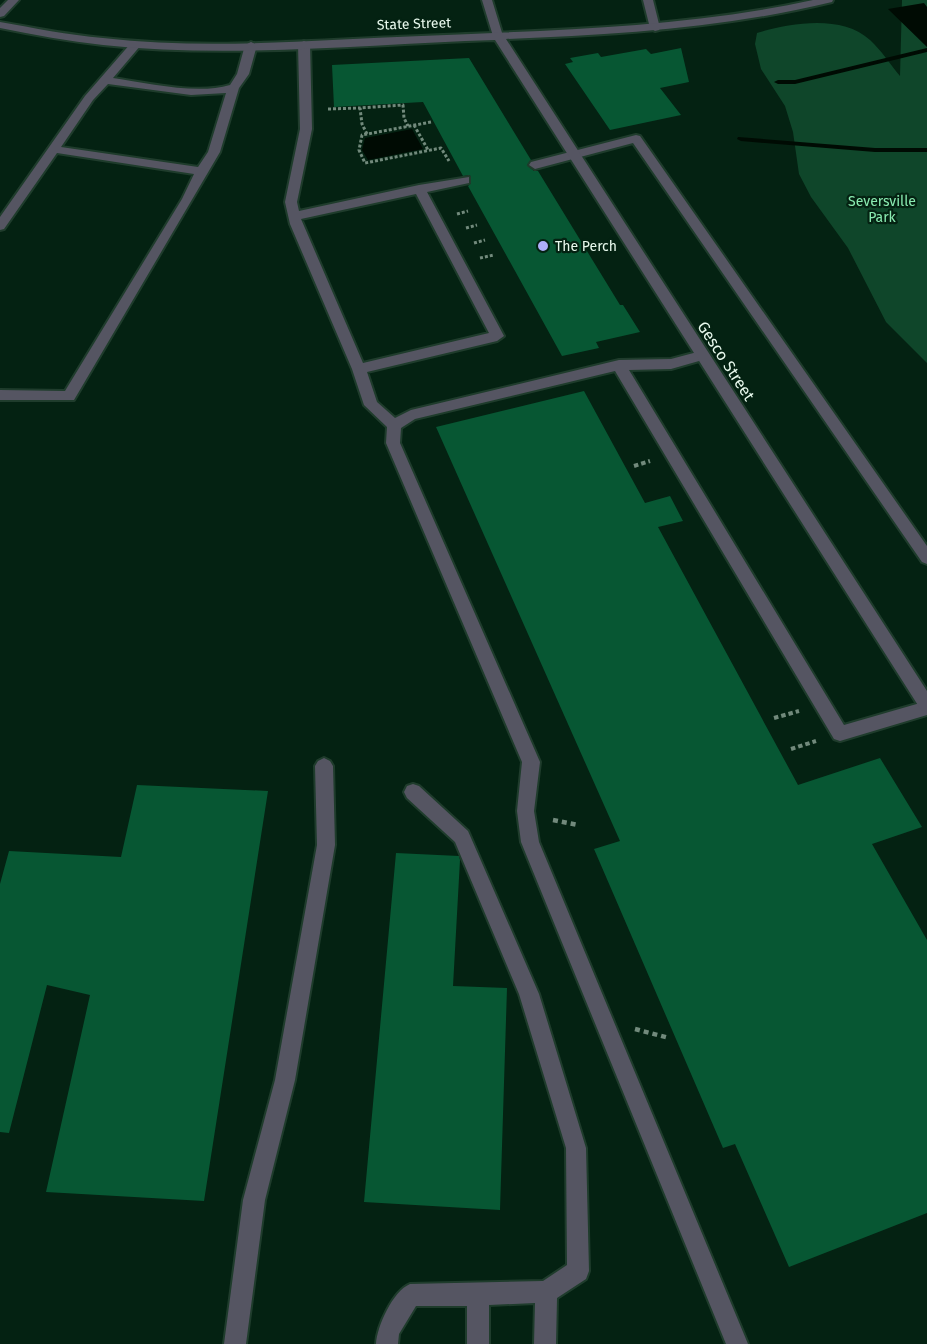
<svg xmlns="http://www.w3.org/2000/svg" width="927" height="1344" viewBox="0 0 927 1344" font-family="'Fira Sans',sans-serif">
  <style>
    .green { fill: #0f462a }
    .water { fill: #000b03 }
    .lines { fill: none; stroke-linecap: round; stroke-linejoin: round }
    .stream { fill: #000b03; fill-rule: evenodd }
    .building { fill: #075733 }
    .service-casing { stroke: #1f3c2c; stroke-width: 4 }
    .minor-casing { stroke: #1f3c2c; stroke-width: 4 }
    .path-far2 { stroke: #728a7c; stroke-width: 3; stroke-dasharray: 3 2; stroke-linecap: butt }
    .path-far1 { stroke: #728a7c; stroke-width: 4; stroke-dasharray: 4.5 3; stroke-linecap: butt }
    .path { stroke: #728a7c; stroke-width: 4.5; stroke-dasharray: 5 4; stroke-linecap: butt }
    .service { fill: #555562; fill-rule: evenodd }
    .minor { fill: #555562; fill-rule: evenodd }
    .poi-dot { fill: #afaefa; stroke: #042212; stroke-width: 2 }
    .labels { text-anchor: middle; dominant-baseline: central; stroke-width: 4.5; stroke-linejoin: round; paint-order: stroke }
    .far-street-label { font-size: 14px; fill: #e8f9ed; stroke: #042212 }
    .far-park-label { font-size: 14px; fill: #8aebb1; stroke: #042212 }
    .far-poi-label { font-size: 14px; fill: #e8f9ed; stroke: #042212; text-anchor: start }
    .street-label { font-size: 16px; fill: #e8f9ed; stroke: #042212 }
  </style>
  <rect width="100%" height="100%" fill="#042212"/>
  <path class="green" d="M902,0H927V363L886,322L848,248L811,197L799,174L793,132L785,106L761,69L755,44L757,33C790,23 842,14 870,40C881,50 890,64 900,76Z"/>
  <path class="water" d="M924,3L927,7V47L888,9Z
    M412,129L423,149L368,160L362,150L365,138Z"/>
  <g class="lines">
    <path class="stream" d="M927,48V52L795,84H778L774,82L778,80H795Z
      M738,137L875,148H927V152H875L741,141L737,139Z"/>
  </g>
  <path class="building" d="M681,48L689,82L660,88L681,115L610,130L565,64L573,62L570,58L598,53L601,57L646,49L651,54Z
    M469,58L531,160L527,165L534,171H538L620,305H623L640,332L596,342L599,348L562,356L468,186L471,183L470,175L463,176L423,102L334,107L332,65Z
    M584,391L645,503L670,496L683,521L658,527L798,785L880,758L922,827L872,844L927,940V1213L789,1267L735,1144L723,1148L594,849L620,841L436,427Z
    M137,785L268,791L204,1201L46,1192L90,995L47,985L9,1133L0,1132V884L9,851L121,857Z
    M396,853L459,856L460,860L453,986L507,988L500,1210L364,1202Z"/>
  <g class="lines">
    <g class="service-casing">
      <path id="service" d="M8,0H19L4,16L0,17V8Z
        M482,0H492L503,36L502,38L498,39L493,36Z
        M643,0H653L660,28L659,30L655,31L650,28Z
        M304,41L310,44L312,129L297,202L299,211L419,185L469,177V183L427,192L504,336L497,341L367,372L377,402L395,418L411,410L619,360L671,359L701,351L706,353L708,356L706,359L671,369L629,370L844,725L927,701V715L840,741L834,739L615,371L415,419L401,428L400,443L540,762L534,811L539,842L748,1344H726L521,842L517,811L522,762L386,443L387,427L364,405L352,369L290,224L285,202L300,129L298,44ZM416,194L489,333L363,363L301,219Z
        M135,42L141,45L113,78C147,83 197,95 230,85L237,74L245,45L251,42L257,45L249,74L239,88L220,152L74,400H0V390L65,391L182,199L194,174L57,153L4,229L0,230V217L85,96L131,43ZM108,84L191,95L226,93L208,152L198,167L61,147L93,100Z
        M636,135L640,136L927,546V564L922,562L633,143L535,169L529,165L531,162Z
        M324,758L330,761L333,766L335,845L295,1080L265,1200L246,1344H224L243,1200L275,1080L317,845L315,766L318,761Z
        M413,784L419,786L468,831L539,994L586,1148L589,1271L586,1279L557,1298L556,1344H534L535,1303L489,1305V1344H467V1306H416L399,1334L398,1344H376C377,1326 393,1291 410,1284L543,1281L567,1265L566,1148L519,994L455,842L407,798L404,792L407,786Z"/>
    </g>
    <g class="minor-casing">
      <path id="minor" d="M813,0H833L832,2C725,28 615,35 506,39L927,691V712L921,710L495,40C365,44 233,59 103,45C69,41 34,35 0,28V22C34,28 68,35 103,38C208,50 315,40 421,36C552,30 684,28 813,0Z"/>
    </g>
    <path class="path-far2" d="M328,109L360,108
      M431,122L362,135L359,150L365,163L441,148L449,161
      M414,125L428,150
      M367,134L362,124L360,108L403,105L404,118L408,126
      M457,214L468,211
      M466,228L477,225
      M474,243L485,240
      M480,258L494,255"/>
    <path class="path-far1" d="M634,466L650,461
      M774,718L799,711
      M791,749L816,741"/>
    <path class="path" d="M553,820L578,825
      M635,1029L669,1038"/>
    <use href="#service" class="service"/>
    <use href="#minor" class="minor"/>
  </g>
  <circle class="poi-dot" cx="543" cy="246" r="6"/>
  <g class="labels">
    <g class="far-street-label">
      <text transform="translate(414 24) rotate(-2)">State Street</text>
    </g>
    <g class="far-park-label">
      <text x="882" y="201">Seversville<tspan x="882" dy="16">Park</tspan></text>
    </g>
    <g class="far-poi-label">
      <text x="555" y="246">The Perch</text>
    </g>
    <g class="street-label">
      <text transform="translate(726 361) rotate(57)">Gesco Street</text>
    </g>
  </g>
</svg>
